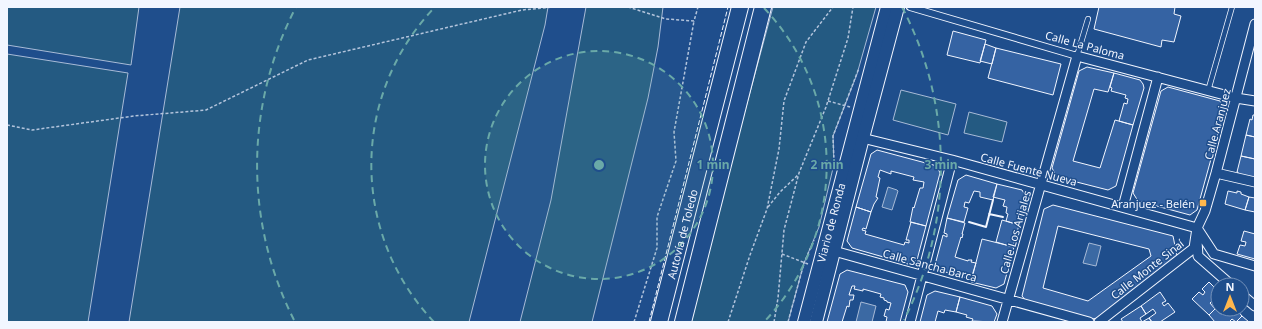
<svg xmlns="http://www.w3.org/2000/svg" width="1262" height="329" viewBox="0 0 1262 329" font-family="'Noto Sans',sans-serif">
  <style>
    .green { fill: #245a82; stroke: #a8bbd7 }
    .water { fill: #3b69a3; stroke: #a8bbd7 }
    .building { fill: #3563a3; stroke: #f2f6ff; fill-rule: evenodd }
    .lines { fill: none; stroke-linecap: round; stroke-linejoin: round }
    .service-casing { stroke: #f2f6ff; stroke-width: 6 }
    .pedestrian-casing { stroke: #f2f6ff; stroke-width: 8 }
    .minor-casing { stroke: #f2f6ff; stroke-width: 11 }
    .secondary-casing { stroke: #f2f6ff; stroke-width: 14 }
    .motorway-casing { stroke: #f2f6ff; stroke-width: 18 }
    .path { stroke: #b3c4dc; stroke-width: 1.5; stroke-dasharray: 3 2; stroke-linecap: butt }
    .service { stroke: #1f4e8c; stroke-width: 4.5 }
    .pedestrian { stroke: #1f4e8c; stroke-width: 6 }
    .minor { stroke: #1f4e8c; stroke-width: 9 }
    .secondary { stroke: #1f4e8c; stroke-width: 12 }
    .motorway { stroke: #1f4e8c; stroke-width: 16 }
    .fence { stroke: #f2f6ff; stroke-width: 1; stroke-dasharray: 5 2; stroke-linecap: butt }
    .wall { stroke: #f2f6ff; stroke-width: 2 }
    .ring { fill: none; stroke: #6aa9a8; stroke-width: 2; stroke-dasharray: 7 5 }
    .poi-dot { fill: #ffb74d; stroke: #1f4e8c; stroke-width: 1.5 }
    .labels { text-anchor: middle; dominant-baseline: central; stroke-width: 3; stroke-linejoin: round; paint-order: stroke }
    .street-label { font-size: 11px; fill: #f2f6ff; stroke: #1f4e8c }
    .poi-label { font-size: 11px; fill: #f2f6ff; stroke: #1f4e8c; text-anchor: end }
    .centre { fill: #6aa9a8; stroke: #1f4e8c; stroke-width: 2 }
    .ring-label { font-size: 12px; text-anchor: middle; font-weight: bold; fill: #6aa9a8; stroke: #1f4e8c; stroke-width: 3; stroke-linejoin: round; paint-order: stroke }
  </style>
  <rect width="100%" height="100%" fill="#1f4e8c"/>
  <path class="green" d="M7,7H139L131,65L7,45Z
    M180,7H548L545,25L469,322H129Z
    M586,7H663L658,47L648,98L592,322H520L551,200Z
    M773,7H876L857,74L833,136L834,164L819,227L804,263L788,322H688Z
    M7,54L128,73L88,322H7Z
    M901,90L956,104L948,135L893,120Z
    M969,112L1007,122L1002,142L964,133Z"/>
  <path class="water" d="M888,187L897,190L898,191L892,210L882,207Z
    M1089,243L1101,246L1096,266L1083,263Z
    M861,302L876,306L872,322H856Z"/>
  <path class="building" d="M1099,7H1175L1174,14L1181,16L1174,42L1162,40L1161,47L1094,29Z
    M953,31L986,40L980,63L947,55Z
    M985,44L996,48L992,64L980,61Z
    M996,48L1061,64L1053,95L988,78Z
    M1087,67L1114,73L1108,92L1094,89L1073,161L1100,168L1115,120L1133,125L1116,186L1108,190L1057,177L1052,168L1079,71Z
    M1114,73L1140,80L1143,84L1144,88L1133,125L1119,121L1124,103L1127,104L1128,99L1125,98L1126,95L1111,91L1112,88L1110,87Z
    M1168,87L1220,101L1225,108L1197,210L1190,215L1138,201L1133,193L1161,91Z
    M1253,115H1255V137L1246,135L1250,119L1252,120Z
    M1246,135L1255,137V159L1241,156Z
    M877,150L937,166L940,173L926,226L910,222L913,207L914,208L920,188H923L924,182L913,180L914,177L891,171V174L880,170L878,177L880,178L876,197L878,198L874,204L871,212L856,207L871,154Z
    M1241,156L1255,159V181L1237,176L1238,172H1237Z
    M966,175L997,184L993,200L980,197V192L974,191L969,203L965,202L964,207L968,208L964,222L947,218L958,180Z
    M997,184L1022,190L1026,197L1019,225L1006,221L1008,214L1006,213L1007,207L1003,206L1005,200L993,197Z
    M1228,191L1237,193V191L1241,192V194L1249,197L1245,210L1225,204Z
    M1249,197L1255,198V212L1245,210Z
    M1053,205L1173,236L1177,256L1098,318L1086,320L1027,302L1022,296L1044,209ZM1058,226L1149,249L1151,256L1088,301L1043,288Z
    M856,207L871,212L866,229L863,228L862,230L866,231L865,234L904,245L905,242L909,243V240H906L911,222L926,226L917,260L908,264L852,248L847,241Z
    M947,218L965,223L962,234H963L962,238L961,237L955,257L968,261V260H972L971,262L976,263L971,279L938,270L935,265L943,235L947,237V234L944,233Z
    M1002,220L1019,225L1013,247L996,242Z
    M1244,231L1255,234V259L1237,254L1240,245L1245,246L1246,242L1241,241Z
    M982,239L1014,247L1004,284L996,288L971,282Z
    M847,270L905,285L908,292L900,322H886L887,317L884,316L886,309L889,310L891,303L887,302V301L884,300V298L880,297L881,294L863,289V291L854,289L855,286H852L849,295H854L853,300H850L849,307L847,306L842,322H827L840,274Z
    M1209,282L1218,291V305L1213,300L1210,303L1215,309L1209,315L1192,299L1199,292L1203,295L1205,292L1202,289Z
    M935,291L960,297L956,312L945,310L944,313L938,311L935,322H920L927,295Z
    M1160,292L1166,301L1162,303L1164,306L1168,303L1175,312L1160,322H1152L1149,318L1156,313L1153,309L1146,314L1141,306Z
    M960,297L992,306L997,314L994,322L972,321L973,319L966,317L967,315L956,312Z
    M1141,306L1146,314L1140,318L1142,322L1149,318L1152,322H1123L1121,319Z
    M1215,309L1221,314L1224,312L1221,309H1236L1242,316L1236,322L1232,319L1229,322H1215L1209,315Z
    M1242,316L1249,322H1236Z"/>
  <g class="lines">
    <g class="service-casing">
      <path id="service" d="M1077,56L1088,19
        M1208,91L1232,7"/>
    </g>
    <g class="pedestrian-casing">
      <path id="pedestrian" d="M910,7L1077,56"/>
    </g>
    <g class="minor-casing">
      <path id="minor" d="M858,137L952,160L1197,228
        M1216,173L1255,182
        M1123,207L1158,77
        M1197,228L1214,254L1255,266
        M1197,241L1198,256L1231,285
        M834,251L1089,322
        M1242,295L1255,306
        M910,322L952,160
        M1002,322L1077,56L1236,98L1255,101
        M1099,322L1194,248L1197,228L1205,211L1216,173L1255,24"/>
    </g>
    <g class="secondary-casing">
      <g id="secondary">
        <path id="s1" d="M804,322L887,7"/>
        <path d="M816,322L863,138L898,7"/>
      </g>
    </g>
    <g class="motorway-casing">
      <g id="motorway">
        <path id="s2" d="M659,322L740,7"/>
        <path d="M683,322L763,7"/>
      </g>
    </g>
    <path class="path" d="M628,7L666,19L694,21L698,7
      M828,101L850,107
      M7,125L32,130L134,116L206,110L308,60L522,10L553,7
      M834,163L833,136L859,68
      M768,207L780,192L798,175
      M782,254L808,264
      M634,322L657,248V217L676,161L674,132L694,21
      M728,322L750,255L767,209L779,149L784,101L806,42L833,7
      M774,322L778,298L784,230L799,173L826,107L848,38L853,7
      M788,322L804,263L814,240"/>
    <use href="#service" class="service"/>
    <use href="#pedestrian" class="pedestrian"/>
    <use href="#minor" class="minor"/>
    <use href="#secondary" class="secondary"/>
    <use href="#motorway" class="motorway"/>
    <path class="fence" d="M649,322L728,7"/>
    <path class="wall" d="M989,214L1003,217
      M969,222L986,227L993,200"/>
  </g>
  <circle cx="599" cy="165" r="114" fill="#6aa9a8" fill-opacity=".12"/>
  <g class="ring">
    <circle cx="599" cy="165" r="114"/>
    <path d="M434 322A228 228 0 0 1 434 8M764 8A228 228 0 0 1 764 322"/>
    <path d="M294 320A342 342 0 0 1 296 7M902 7A342 342 0 0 1 904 320"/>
  </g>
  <rect class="poi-dot" x="1199" y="199" width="8" height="8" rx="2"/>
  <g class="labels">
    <g class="street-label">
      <text transform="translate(1085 45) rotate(15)">Calle La Paloma</text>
      <text transform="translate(1217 124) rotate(-75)">Calle Aranjuez</text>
      <text transform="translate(1029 169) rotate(15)">Calle Fuente Nueva</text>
      <text stroke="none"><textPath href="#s1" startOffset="103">Viario de Ronda</textPath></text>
      <text transform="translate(1015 232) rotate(-74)">Calle Los Arijales</text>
      <text stroke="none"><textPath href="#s2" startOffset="91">Autovía de Toledo</textPath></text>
      <text transform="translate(930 265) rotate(15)">Calle Sancha Barca</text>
      <text transform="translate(1147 269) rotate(-38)">Calle Monte Sinaí</text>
    </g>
    <g class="poi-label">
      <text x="1195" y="203">Aranjuez - Belén</text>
    </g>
  </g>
  <circle cx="599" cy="165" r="6" class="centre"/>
  <g class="ring-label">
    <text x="713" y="169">1 min</text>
    <text x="827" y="169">2 min</text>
    <text x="941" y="169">3 min</text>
  </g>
  <rect width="1262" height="329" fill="none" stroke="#f2f6ff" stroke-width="16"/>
  <g transform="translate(1230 297)"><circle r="19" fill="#1f4e8c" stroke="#7391ba"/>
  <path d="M0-3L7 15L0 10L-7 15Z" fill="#ffb74d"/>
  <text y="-6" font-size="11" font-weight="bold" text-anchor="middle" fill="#f2f6ff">N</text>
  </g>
</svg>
